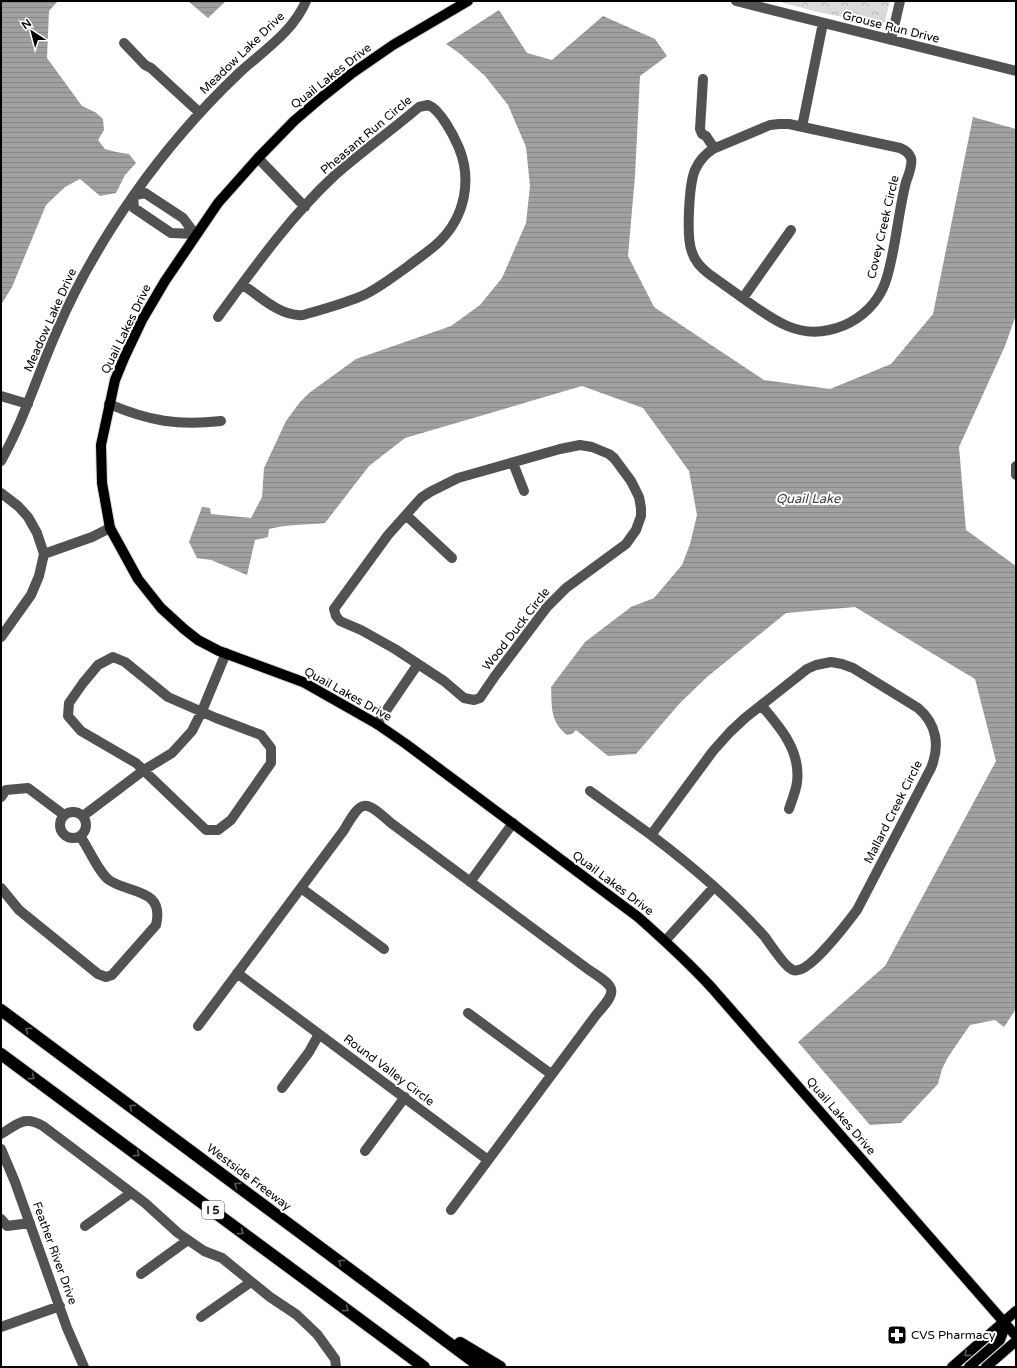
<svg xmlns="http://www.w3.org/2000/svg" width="1017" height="1368" viewBox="0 0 1017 1368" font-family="'Varela Round',sans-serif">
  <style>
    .park { fill: url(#park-crowns) }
    .water { fill: url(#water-rules) }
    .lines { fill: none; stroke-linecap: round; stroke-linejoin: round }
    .major-casing { stroke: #dbdbdb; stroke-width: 12 }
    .highway-casing { stroke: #dbdbdb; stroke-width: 14 }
    .minor { stroke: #525252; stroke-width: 10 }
    .major { stroke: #000; stroke-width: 10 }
    .highway { stroke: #000; stroke-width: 12 }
    .oneway { stroke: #595959 }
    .labels { text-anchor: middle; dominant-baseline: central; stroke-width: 4; stroke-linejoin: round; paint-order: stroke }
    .shield { fill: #fff; stroke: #4c4c4c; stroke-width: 1 }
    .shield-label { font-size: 11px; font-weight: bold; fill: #000 }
    .street-label { font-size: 12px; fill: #000; stroke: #fff }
    .poi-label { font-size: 12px; fill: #000; stroke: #fff; text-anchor: start }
    .water-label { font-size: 13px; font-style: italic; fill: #414141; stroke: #fff }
  </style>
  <defs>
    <pattern id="park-crowns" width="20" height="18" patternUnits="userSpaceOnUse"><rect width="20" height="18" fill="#d9d9d9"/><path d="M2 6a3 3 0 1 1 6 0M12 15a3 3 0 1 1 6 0" fill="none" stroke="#b8b8b8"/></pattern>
    <pattern id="water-rules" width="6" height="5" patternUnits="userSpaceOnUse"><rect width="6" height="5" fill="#a0a0a0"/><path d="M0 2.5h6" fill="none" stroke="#888"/></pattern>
  </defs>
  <rect width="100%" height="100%" fill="#fff"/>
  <path class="park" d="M777,1H890L885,21L880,25L814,11Z"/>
  <path class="water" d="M1,1H58L49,11L47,58L82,106L95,112L103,119L104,130L98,140L105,149L116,152L129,154L136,163L125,175L116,193L100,196L80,179L65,187L46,205L12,287L1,305Z
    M188,1H226L208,18Z
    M499,10L527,53L552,60L603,16L655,39L667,56L640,76L635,176L628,256L654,307L764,380L830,389L891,364L933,314L973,117L1016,129V315L1005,346L959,447L966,530L1016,566V1009L1004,1027L995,1020L970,1025L948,1057L942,1069L938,1084L901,1123L870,1125L798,1042L885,966L996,761L975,679L855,607L786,613L707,677L680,703L636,754L608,756L576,730L572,734L567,735C550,721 552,708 551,687L585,642L631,607L654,598L682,565L690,544L697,515L689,471L643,408L582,386L405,438L369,466L325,523C306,525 288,524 269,529L268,537L255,540L247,575L211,560L197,558L189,542L202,507L210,508L211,514L251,518L262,497L264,468L286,421L300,402L309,393L356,359L451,326L480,305L502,278L526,223L530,186L526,147L508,105L485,76L459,53L446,44Z"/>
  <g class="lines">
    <g class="major-casing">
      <path id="major" d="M468,1L393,45L351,74L322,97L294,121L258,158L218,203L165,281L142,320L124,358L115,380L101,445L102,483L110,528L138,579L161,608L184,629L198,640L219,651L303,682L377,724L406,744L638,917C664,940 689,963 712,988L1016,1336
        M952,1367L1016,1311
        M969,1367L1000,1340L1003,1332V1322
        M986,1367L1016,1341"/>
    </g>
    <g class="highway-casing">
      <path id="highway" d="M1,1010L481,1367
        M1,1054L424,1367
        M460,1343L500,1367"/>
    </g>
    <path class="minor" d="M736,1L1016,71
      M891,40L900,1
      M124,43L145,65L151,68L200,113
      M703,79L700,129L702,134L706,136L714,148
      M779,124H789L900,148C905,150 909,153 911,158C913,165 908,176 906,182C898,213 896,247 887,277C885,284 882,291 878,297C867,314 849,326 829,330C798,337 775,321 751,304C737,294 723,284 709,274C701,268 695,262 692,252C686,238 689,184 695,170C699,161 705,154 713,149L770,125Z
      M802,127L823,23
      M258,158L305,207
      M145,193L183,218L195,234L171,233L134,208L133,196Z
      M743,298L791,230
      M218,317C254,268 289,218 334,176C361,152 391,131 419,107L428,105C440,109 454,136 459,148C472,180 465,216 440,241C430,251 418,258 407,267C393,277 379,288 364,295C344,304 323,309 303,315C281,317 259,296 242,284
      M1,396L28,404
      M109,404C149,421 178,426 221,421
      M580,445L592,447L609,454L614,458L631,481L639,497L641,508V516L636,530L626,544L566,588L547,607L495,676L480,698L474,700L464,698L444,681L395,649L361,630L340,621L336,616L334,609L388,535L421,498L430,492L458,478L560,449Z
      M1,461C24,420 37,376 56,333C76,285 103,239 133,196C164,152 200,110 239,73C263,51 293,32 306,1
      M513,463L524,491
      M1016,466V475
      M1,493L18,506L28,517L37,533L44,554L39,576L31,595L1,637
      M406,515L452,558
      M44,554L92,537L110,528
      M113,657L125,662L168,697L216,718L261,735L271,748V763L231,820L218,830H206L136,763L81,731L68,716L69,703L83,683L98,665Z
      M831,662L842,664L853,668L918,708C937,724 940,746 931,768L857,910C848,922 812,969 798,970C795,971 792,970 790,968C784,965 770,944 765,937C731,899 692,866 651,835L713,751L730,732L745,718L807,669L816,665Z
      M761,705C780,727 801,751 797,782C796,791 792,800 789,809
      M377,724L418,664
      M590,791L651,835
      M1,797L6,790L28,788L64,815
      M60 825a13 13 0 1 1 26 0a13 13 0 1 1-26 0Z
      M83,816L144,770L172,753L192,731L202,711L226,653
      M470,882L513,823
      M1,888L19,910L98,974L106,977L112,975L156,925C165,888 129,894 109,880C99,873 88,847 80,836
      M301,888L384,949
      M665,941L714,887
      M237,973L488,1160
      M468,1013L551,1074
      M198,1026L344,830C362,799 364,799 391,823L589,970C617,988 618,990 596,1015L451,1210
      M282,1088L309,1052L319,1034
      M1,1134C18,1124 24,1115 43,1126L145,1203L178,1233L204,1251L222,1258L270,1297L297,1315L317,1334L335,1359L336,1367
      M1,1149L15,1182L67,1328L84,1367
      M365,1151L405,1097
      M1,1219L7,1226L30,1223
      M85,1226L131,1193
      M141,1274L188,1240
      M201,1317L251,1282
      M1,1327L60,1306"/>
    <use href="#major" class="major"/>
    <use href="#highway" class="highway"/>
  </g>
  <defs><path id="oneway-chevron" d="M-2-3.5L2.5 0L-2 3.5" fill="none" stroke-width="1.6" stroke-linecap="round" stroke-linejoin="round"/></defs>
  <g class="oneway">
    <use href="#oneway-chevron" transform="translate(28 1030) rotate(-143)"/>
    <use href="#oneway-chevron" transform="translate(32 1077) rotate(36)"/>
    <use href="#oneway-chevron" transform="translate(132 1107) rotate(-143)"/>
    <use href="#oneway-chevron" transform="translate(137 1154) rotate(36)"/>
    <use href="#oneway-chevron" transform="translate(237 1185) rotate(-143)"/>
    <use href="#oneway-chevron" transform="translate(241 1232) rotate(36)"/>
    <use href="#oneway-chevron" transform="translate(341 1262) rotate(-143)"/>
    <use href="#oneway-chevron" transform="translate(346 1309) rotate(36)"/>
    <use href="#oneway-chevron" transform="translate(967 1354) rotate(139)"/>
  </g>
  <defs>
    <g id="pharmacy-square" transform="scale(1)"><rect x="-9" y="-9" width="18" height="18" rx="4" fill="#000" stroke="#fff"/><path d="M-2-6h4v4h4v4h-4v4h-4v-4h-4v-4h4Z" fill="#fff"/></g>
  </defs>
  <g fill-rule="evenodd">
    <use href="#pharmacy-square" x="897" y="1335"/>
  </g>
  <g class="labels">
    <rect class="shield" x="202" y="1201" width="22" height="18" rx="3"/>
    <g class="shield-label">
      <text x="213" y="1210">I 5</text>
    </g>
    <g class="street-label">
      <text transform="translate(891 27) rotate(14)">Grouse Run Drive</text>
      <text transform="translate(242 53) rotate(-44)">Meadow Lake Drive</text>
      <text transform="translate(331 76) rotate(-38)">Quail Lakes Drive</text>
      <text transform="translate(366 135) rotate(-40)">Pheasant Run Circle</text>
      <text transform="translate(883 227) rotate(-77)">Covey Creek Circle</text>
      <text transform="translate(50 320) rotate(-66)">Meadow Lake Drive</text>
      <text transform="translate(126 329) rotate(-64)">Quail Lakes Drive</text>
      <text transform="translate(516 629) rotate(-52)">Wood Duck Circle</text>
      <text transform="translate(348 694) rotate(29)">Quail Lakes Drive</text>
      <text transform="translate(893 812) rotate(-63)">Mallard Creek Circle</text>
      <text transform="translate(613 883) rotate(37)">Quail Lakes Drive</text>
      <text transform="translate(389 1070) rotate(37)">Round Valley Circle</text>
      <text transform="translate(841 1116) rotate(49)">Quail Lakes Drive</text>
      <text transform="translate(249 1177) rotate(37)">Westside Freeway</text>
      <text transform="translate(55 1253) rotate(70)">Feather River Drive</text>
    </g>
    <g class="poi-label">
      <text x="911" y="1335">CVS Pharmacy</text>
    </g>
    <g class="water-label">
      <text x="808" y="499">Quail Lake</text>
    </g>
  </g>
  <rect width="1017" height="1368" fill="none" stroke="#000000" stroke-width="4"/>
  <g transform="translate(32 32) rotate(324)" stroke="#ffffff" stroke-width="3" paint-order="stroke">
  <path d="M0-3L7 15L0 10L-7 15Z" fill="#000000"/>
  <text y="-6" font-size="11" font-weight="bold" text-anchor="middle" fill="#000000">N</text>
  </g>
</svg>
